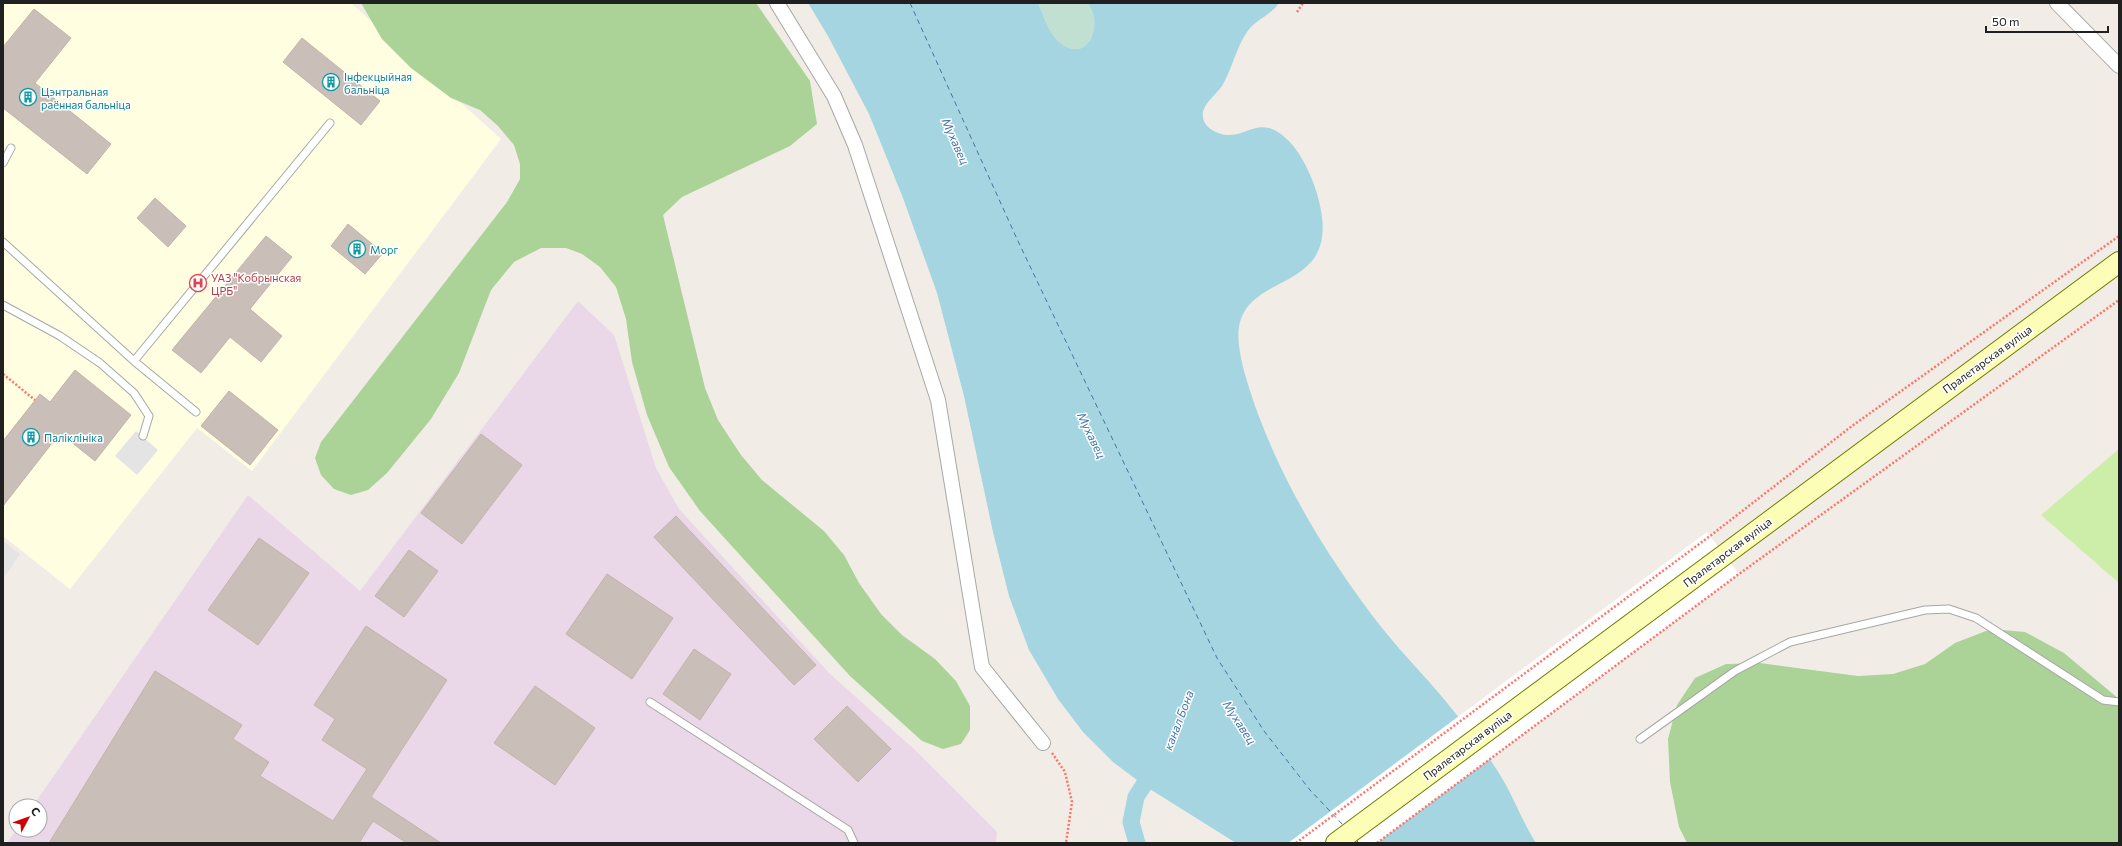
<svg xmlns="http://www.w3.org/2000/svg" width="2122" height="846" viewBox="0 0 2122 846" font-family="Commissioner,sans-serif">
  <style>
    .industrial { fill: #ead7e7 }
    .education { fill: #fffee1 }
    .grass { fill: #cdeea9 }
    .forest { fill: #abd398 }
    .wetland { fill: #c2e0d1 }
    .parking { fill: #e4e4e4 }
    .water { fill: #a4d5e1 }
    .pier { fill: #fff }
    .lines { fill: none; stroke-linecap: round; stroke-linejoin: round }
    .canal { stroke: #a4d5e1; stroke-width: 17 }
    .ferry { stroke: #4076a6; stroke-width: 1; stroke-dasharray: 5 4; stroke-linecap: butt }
    .building { fill: #c9bfb8; stroke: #c4b3a7 }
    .service-casing { stroke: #a7a7a7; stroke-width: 9 }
    .minor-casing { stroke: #a7a7a7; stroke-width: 16 }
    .secondary-casing { stroke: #737e00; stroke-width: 22 }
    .path { stroke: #ff7469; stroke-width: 2.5; stroke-dasharray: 2 2; stroke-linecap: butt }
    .service { stroke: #fff; stroke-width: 7 }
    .minor { stroke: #fff; stroke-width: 14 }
    .secondary { stroke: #fcfdb7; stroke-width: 20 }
    .labels { text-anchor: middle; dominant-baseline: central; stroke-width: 3; stroke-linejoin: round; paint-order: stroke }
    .culture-label { font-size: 11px; fill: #0d838f; stroke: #fff; text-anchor: start }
    .health-label { font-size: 11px; fill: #be3a42; stroke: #fff; text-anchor: start }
    .street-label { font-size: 11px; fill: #202020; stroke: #fff }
    .water-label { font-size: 12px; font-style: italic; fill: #4076a6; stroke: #fff }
  </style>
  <rect width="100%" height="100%" fill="#f1ede6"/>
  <path class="industrial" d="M578,301L614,335L656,468L679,509L829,673L915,750L997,832L996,843H7L16,830H40V806H33L248,495L360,591Z"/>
  <path class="education" d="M3,3H351L501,139L252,471L197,428L70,589L3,536Z"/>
  <path class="grass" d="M2119,449V583L2041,515Z"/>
  <path class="forest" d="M361,3H756L810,81L817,124L790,146L682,197L663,215L705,388L718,420L741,455L762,480L824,531L844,555L859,583L881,614L902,635L935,659L956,681L970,706V730L961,744L943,749L922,741L850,676L700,511L669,467L647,415L632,362L626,319L616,287L600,267L582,254L566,248H541L514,262L491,290L459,373L431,419L387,473L368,490L351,495L334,489L321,475L315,458L321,442L507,202L520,179V164L514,145L498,126L480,110L451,98L411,68L382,39Z
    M1991,629L2025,632L2064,653L2119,699V843H1687L1679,827L1670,782L1668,739L1677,705L1695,678L1726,664L1760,663L1858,676L1893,674L1925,664L1955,643Z"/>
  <path class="wetland" d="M1038,3H1088C1090,7 1093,12 1094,17C1097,41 1080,61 1058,41C1049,32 1043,15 1038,3Z"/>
  <path class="parking" d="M136,431L158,450L137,475L115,456Z
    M3,541L20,554L3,579Z"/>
  <path class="water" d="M808,3H1038C1043,15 1049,32 1058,41C1080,61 1097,41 1094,17C1093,12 1090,7 1088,3H1279C1270,16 1256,19 1247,32C1236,48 1232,69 1222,86C1216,95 1201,105 1203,117C1204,128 1217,134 1227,135C1242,136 1254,124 1269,128C1299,137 1319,189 1322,217C1332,299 1230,269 1239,345C1241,365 1248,384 1254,403C1283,485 1329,560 1382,628C1406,658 1433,684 1456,714C1474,737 1492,760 1506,785C1516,804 1524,824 1536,843H1236L1145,786L1113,762L1083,732L1058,699L1029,650L1009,596L993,532L964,396L937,293L903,198L869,114L828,36Z"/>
  <path class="pier" d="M1707,532L1739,574L1377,843H1288Z"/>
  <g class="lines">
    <path class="canal" d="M1137,843L1131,822L1136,797L1156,766"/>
    <path class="ferry" d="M910,3L1017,239L1217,658L1264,731L1310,790L1343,825
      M1356,840L1359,843"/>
  </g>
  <path class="building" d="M34,9L71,38L35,83L111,144L87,174L3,108V47Z
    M302,38L380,101L361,125L283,62Z
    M155,198L186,226L168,247L137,218Z
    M348,224L383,253L365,274L331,246Z
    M266,236L292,257L250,309L282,336L261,362L230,337L201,373L172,350Z
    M75,370L131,415L95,461L60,433L3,506V441L40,394L50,402Z
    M229,391L278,430L250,465L201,426Z
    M481,434L522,465L462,544L421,513Z
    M676,516L816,665L794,685L654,537Z
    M259,538L309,573L258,645L208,610Z
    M409,550L438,571L404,617L375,596Z
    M607,574L673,618L632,679L566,634Z
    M366,626L447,680L371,797L441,843H407L373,821L359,843H49L155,671L242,725L233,739L269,762L260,776L333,821L367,769L322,740L335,719L314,705Z
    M694,649L731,674L700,720L663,694Z
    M535,686L595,728L555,785L494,743Z
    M847,706L891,749L858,782L814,739Z"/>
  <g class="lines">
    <g class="service-casing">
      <path id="service" d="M3,163L11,148
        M3,242L134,361L330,123
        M3,305L60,336L100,363L134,393L149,416L143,436
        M134,361L196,412
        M650,702L848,830L854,843
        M1640,739L1735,671L1790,642L1925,610L1949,609L1976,618L2103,700L2119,702"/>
    </g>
    <g class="minor-casing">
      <path id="minor" d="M777,3L834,96L855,145L938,400L982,667L1043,743
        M2057,3L2119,66"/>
    </g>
    <g class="secondary-casing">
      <path id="secondary" d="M1336,843L2119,262"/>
    </g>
    <path class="path" d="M1297,12L1303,3
      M3,374L35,400
      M1052,753L1065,772L1072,802L1066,843
      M1296,843L1710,536L1852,426L2119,236
      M1377,843L1739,574L2119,300"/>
    <use href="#service" class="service"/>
    <use href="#minor" class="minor"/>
    <use href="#secondary" class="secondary"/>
  </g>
  <defs>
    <g id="building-ring" transform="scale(0.9)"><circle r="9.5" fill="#fff" stroke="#0f9aa8" stroke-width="1.5"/><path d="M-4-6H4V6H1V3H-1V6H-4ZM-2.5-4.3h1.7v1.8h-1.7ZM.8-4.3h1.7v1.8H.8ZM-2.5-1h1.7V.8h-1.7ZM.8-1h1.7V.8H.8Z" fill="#0f9aa8"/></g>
    <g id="hospital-ring" transform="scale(0.9)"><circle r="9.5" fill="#fff" stroke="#e0444e" stroke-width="1.5"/><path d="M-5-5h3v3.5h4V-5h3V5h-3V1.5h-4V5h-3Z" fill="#e0444e"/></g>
  </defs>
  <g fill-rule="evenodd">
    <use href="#building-ring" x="331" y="82"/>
    <use href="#building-ring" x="28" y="97"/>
    <use href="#building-ring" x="357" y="249"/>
    <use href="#hospital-ring" x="198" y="283"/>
    <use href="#building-ring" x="31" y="437"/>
  </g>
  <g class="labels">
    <g class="culture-label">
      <text x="344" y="76">Інфекцыйная<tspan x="344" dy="13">бальніца</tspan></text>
      <text x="41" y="91">Цэнтральная<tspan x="41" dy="13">раённая бальніца</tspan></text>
      <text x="370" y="249">Морг</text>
      <text x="44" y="437">Паліклініка</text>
    </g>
    <g class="health-label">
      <text x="211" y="277">УАЗ "Кобрынская<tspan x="211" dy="13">ЦРБ"</tspan></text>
    </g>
    <g class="street-label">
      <text transform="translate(1987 359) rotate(-36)">Пралетарская вуліца</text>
      <text transform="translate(1727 552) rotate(-37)">Пралетарская вуліца</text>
      <text transform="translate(1467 745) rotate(-37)">Пралетарская вуліца</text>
    </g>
    <g class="water-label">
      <text transform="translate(956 141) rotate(66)">Мухавец</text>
      <text transform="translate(1092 435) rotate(64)">Мухавец</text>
      <text transform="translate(1178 720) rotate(-69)">канал Бона</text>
      <text transform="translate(1240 722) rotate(57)">Мухавец</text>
    </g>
  </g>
  <rect width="2122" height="846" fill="none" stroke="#202020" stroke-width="8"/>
  <g transform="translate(28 818) rotate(49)"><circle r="19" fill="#ffffff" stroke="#a6a6a6"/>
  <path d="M0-3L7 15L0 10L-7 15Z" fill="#d00005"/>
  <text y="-6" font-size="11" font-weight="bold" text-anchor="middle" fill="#202020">С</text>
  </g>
  <path d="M1986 26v6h122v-6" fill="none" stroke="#202020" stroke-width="2"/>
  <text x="1992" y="26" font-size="12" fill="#202020" stroke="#ffffff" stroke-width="3" paint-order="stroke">50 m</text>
</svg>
